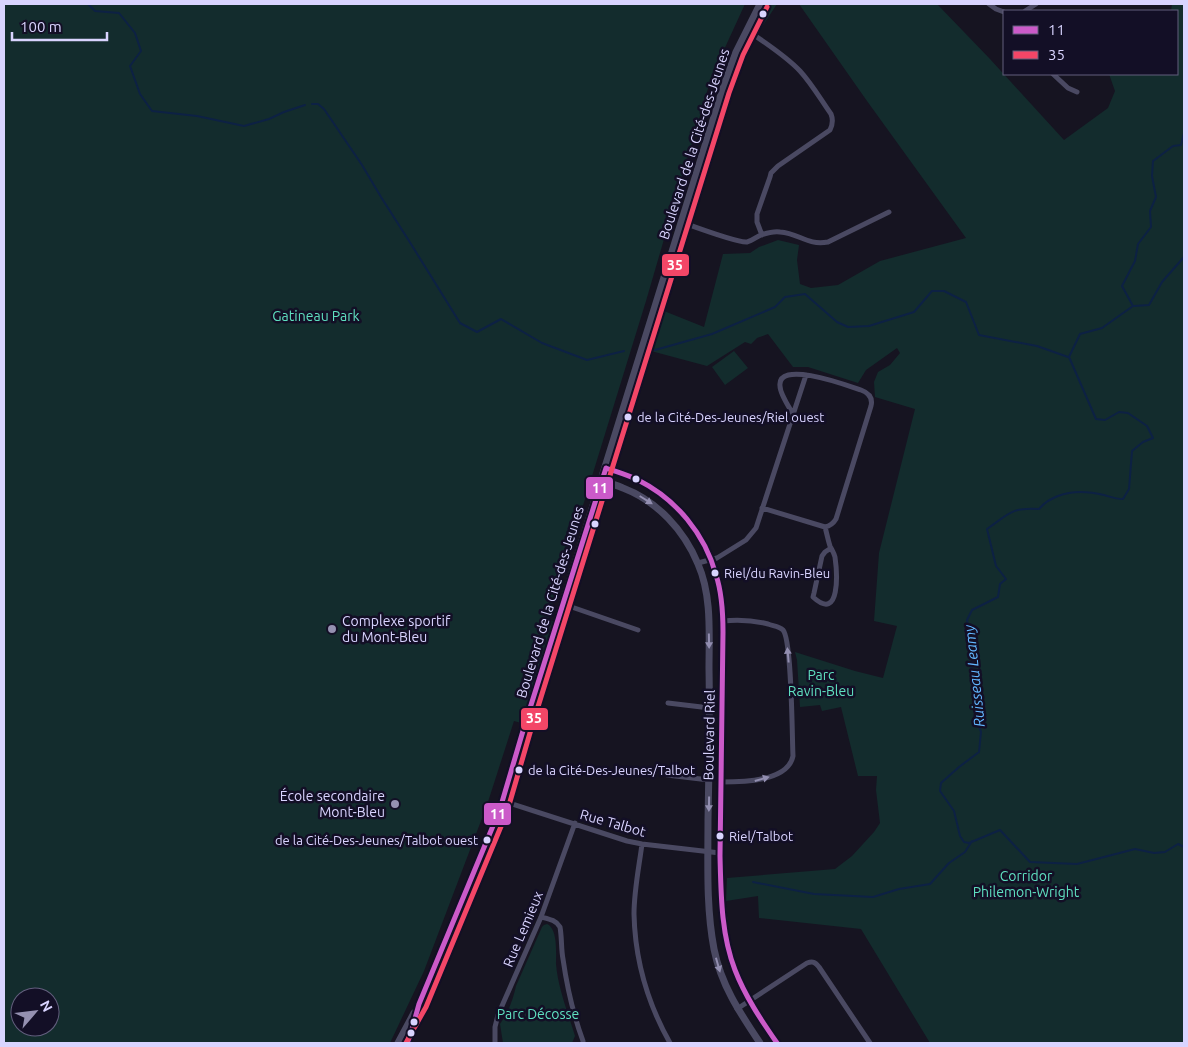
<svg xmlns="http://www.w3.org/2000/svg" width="1188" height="1047" viewBox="0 0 1188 1047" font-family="Ubuntu,sans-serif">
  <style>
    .green { fill: #132c2d; fill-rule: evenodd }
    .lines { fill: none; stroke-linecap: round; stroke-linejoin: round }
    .stream { stroke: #0d2144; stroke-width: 2 }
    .minor { stroke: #4a4962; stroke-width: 5 }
    .tertiary { stroke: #4a4962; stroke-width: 7 }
    .bus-1-casing { stroke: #130f26; stroke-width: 9 }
    .bus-2-casing { stroke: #130f26; stroke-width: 9 }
    .bus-1 { stroke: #cb5ac9; stroke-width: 5 }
    .bus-2 { stroke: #f34667; stroke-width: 5 }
    .oneway { fill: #928eb0 }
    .bus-dot { fill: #d9d4ff; stroke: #130f26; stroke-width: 2 }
    .poi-dot { fill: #9591b1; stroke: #130f26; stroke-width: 2 }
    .labels { text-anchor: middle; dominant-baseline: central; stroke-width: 5; stroke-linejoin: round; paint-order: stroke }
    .bus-label { font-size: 13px; fill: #d9d4ff; stroke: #130f26; text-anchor: start }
    .street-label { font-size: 14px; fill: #d9d4ff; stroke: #130f26 }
    .park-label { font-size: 14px; fill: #5fe0c0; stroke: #130f26 }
    .poi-label { font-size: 14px; fill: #d9d4ff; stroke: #130f26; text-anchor: start }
    .water-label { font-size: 15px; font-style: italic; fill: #62b6ff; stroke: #130f26 }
    .line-badge { stroke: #130f26; stroke-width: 2 }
    .badge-label { font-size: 14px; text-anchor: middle; font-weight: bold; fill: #fff }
  </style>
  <rect width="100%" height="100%" fill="#161421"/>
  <path class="green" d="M4,4H745L711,78L646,301L548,619L557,623L525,724L514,721L487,805L424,971L390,1043H4ZM20,997H50V1027H20Z
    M760,4H777L756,36L747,30Z
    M799,4H937L990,59L1064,140L1108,108L1115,91L1109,74H1177V11H1171L1172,4H1184V1043H930L861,929L759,918L758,896L726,901L727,878L835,869L852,856L874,832L880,823L876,790L877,776H858L841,707L822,711L820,705L800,707L797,660L795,652L855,671L883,678L897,626L874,621L879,553L915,409L875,397L874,382L878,372L890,365L900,353L897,348L866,370L858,383L808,367H793L768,334L757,338L751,344L745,342L707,366L651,351L664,311L704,327L723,254L750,253L759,247L778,240L799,245L797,260L800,284L811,288L838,285L880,261L966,238L867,101Z
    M734,351L748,368L725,385L712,367Z
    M547,924C558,929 556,953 556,964C558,988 568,1013 575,1036L572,1043H503L500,1024C508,1013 513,1000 516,986L542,927L544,925Z"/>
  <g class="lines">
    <path class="stream" d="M88,4L95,11L119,13L135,33L141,51L130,66L140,94L152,111L197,116L244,126L269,119L284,112L305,105
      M312,104H318L324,109L362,165L381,197L411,244L460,323L477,332L501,319L542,343L587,360L624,351
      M1184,133L1181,145L1173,146L1153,161L1152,176L1156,197L1150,211L1151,227L1138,244L1135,261L1122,286L1133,306L1102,328L1080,334L1069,357L1096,419L1105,420L1119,412L1128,413L1147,426L1153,438L1143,442L1132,451L1129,489L1123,499C1116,499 1111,497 1104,495C1088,491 1073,490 1058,496C1049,500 1045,502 1039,509C1011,507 1009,514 987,529L996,566L1006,579L1000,584L998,597L972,610L967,620L973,652L971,674L976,695V717L981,732L979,752L959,767L941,783L940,791L954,811L960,836L964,842L969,843L1000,830L1030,862L1077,864L1135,849L1154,853L1165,852L1178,844L1184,847
      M1134,306L1149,305L1162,282L1184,257
      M655,350L712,334L775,307L785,297L805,294L837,322L848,327L869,326L914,312L932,291H944L966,302L979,335L1037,346L1068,357
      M753,882L814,894L873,897L899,889L930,884L949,863L965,852L972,841"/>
    <path class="minor" d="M989,4L996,9L1004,12
      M1025,11L1036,4
      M747,30C765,43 785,55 800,71C812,84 821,100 831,114C833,119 833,124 830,130L778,166L771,173L770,177L757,214V222L762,235
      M1053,74L1068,88L1077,92
      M681,222C692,226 738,243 747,242C752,241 756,237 761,235C767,233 774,231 780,232C799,233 807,246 828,242L889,212
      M762,508L825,527C830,526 833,524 836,519L871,406C873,398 869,393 861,390C849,386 777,359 780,386C780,394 789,407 793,414
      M825,527C827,534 828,540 830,546C832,550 834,553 835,557C837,571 841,623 813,597L814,593L822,556L825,552L831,548
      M698,563L717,558L746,540L756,528L806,375
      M563,604L638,630
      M668,703L710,708
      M667,775L709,780
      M721,782C741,782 788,782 793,756C792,738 792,640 783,630C779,626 773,626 768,624C752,620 740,619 723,621
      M503,801L627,841L642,844L720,853
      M642,844C639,867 634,891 634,914C635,959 648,1004 670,1043
      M541,917C549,919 556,920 560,927C562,938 561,949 563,959C567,987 573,1014 583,1041V1043
      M737,1009L807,963C813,961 815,962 819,967L870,1043
      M495,1043V1027L498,1015L541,917L575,823"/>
    <path class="tertiary" d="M606,468C616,472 627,475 638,480C671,496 699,527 712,562C726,597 723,637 723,674C722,717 722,760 721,803C720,850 719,896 727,942C735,982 755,1010 777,1043
      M601,481C609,483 616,485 623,488C657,501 684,530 698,564C712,596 709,634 709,669C710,719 709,770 708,820C708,863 706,907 714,949C721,985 740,1013 760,1043
      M398,1043L414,1013
      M407,1043L411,1033L419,1004L500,809L525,724L722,91L736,52L760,4"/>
    <g class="bus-1-casing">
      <path id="bus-1" d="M407,1043L411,1033L419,1004L500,809L525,724L606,468C617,472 628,475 638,480C676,499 705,534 716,575C722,593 723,612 723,632L720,856C721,894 721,934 735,970C745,996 761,1020 777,1043"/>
    </g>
    <g class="bus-2-casing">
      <path id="bus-2" d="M406,1043L413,1030L426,1007L507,812L532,726L729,93L743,55L767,7"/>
    </g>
    <use href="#bus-1" class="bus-1"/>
    <use href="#bus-2" class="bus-2"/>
  </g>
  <defs><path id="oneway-solid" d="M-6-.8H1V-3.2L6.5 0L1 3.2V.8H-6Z" transform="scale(1.25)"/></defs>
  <g class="oneway">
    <use href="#oneway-solid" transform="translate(646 500) rotate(32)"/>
    <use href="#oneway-solid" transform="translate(709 641) rotate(89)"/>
    <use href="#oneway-solid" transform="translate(788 655) rotate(-95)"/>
    <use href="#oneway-solid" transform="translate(762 779) rotate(-16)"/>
    <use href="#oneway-solid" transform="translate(709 804) rotate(91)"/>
    <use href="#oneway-solid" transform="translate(718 965) rotate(74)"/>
  </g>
  <g class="bus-dot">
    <circle cx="763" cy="14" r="4.5"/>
    <circle cx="628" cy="417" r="4.5"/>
    <circle cx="636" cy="479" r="4.5"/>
    <circle cx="595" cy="524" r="4.5"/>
    <circle cx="715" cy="573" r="4.5"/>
    <circle cx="519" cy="770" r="4.5"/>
    <circle cx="720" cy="836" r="4.5"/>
    <circle cx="487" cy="840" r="4.5"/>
    <circle cx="414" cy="1022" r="4.5"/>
    <circle cx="411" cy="1033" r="4.5"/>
  </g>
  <g class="poi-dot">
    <circle cx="332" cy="629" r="5"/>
    <circle cx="395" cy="804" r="5"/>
  </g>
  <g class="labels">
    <g class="bus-label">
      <text x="637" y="417">de la Cité-Des-Jeunes/Riel ouest</text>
      <text x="724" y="573">Riel/du Ravin-Bleu</text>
      <text x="528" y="770">de la Cité-Des-Jeunes/Talbot</text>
      <text x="729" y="836">Riel/Talbot</text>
      <text x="478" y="840" text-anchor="end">de la Cité-Des-Jeunes/Talbot ouest</text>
    </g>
    <g class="street-label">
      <text transform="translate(694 144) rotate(-72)">Boulevard de la Cité-des-Jeunes</text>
      <text transform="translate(550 602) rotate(-73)">Boulevard de la Cité-des-Jeunes</text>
      <text transform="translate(709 735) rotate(-89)">Boulevard Riel</text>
      <text transform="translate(613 823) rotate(16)">Rue Talbot</text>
      <text transform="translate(523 929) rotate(-67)">Rue Lemieux</text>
    </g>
    <g class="park-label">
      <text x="316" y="316">Gatineau Park</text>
      <text x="821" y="675">Parc<tspan x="821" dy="16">Ravin-Bleu</tspan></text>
      <text x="1026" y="876">Corridor<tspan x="1026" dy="16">Philemon-Wright</tspan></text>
      <text x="538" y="1014">Parc Décosse</text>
    </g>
    <g class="poi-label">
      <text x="342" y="621">Complexe sportif<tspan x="342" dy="16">du Mont-Bleu</tspan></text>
      <text x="385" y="796" text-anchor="end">École secondaire<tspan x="385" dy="16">Mont-Bleu</tspan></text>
    </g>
    <g class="water-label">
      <text transform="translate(974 676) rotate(-96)">Ruisseau Leamy</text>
    </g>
  </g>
  <g class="line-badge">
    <rect x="661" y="253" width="29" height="24" rx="5" fill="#f34667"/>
    <rect x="585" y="476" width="29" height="24" rx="5" fill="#cb5ac9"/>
    <rect x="520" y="707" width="29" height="24" rx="5" fill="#f34667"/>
    <rect x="483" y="802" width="29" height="24" rx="5" fill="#cb5ac9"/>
  </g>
  <g class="badge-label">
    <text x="675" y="270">35</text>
    <text x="600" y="493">11</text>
    <text x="534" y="723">35</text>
    <text x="498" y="819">11</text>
  </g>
  <rect width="1188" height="1047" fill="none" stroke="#d9d4ff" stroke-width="10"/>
  <rect x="1003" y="10" width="175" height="65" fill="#130f26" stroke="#625e7d"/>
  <rect x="1013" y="26" width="25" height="8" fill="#cb5ac9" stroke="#625e7d"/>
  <text x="1048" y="35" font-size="15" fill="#d9d4ff">11</text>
  <rect x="1013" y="51" width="25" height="8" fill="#f34667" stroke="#625e7d"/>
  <text x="1048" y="60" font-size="15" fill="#d9d4ff">35</text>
  <g transform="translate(35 1012) rotate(62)"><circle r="24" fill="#130f26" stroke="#625e7d"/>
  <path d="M0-4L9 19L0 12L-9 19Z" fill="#9591b1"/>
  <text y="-8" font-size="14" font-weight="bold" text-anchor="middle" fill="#d9d4ff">N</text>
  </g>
  <path d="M12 32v8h95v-8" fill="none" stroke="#d9d4ff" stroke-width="2.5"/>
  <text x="20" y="32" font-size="15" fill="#d9d4ff" stroke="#130f26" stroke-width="4" paint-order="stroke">100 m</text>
</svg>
